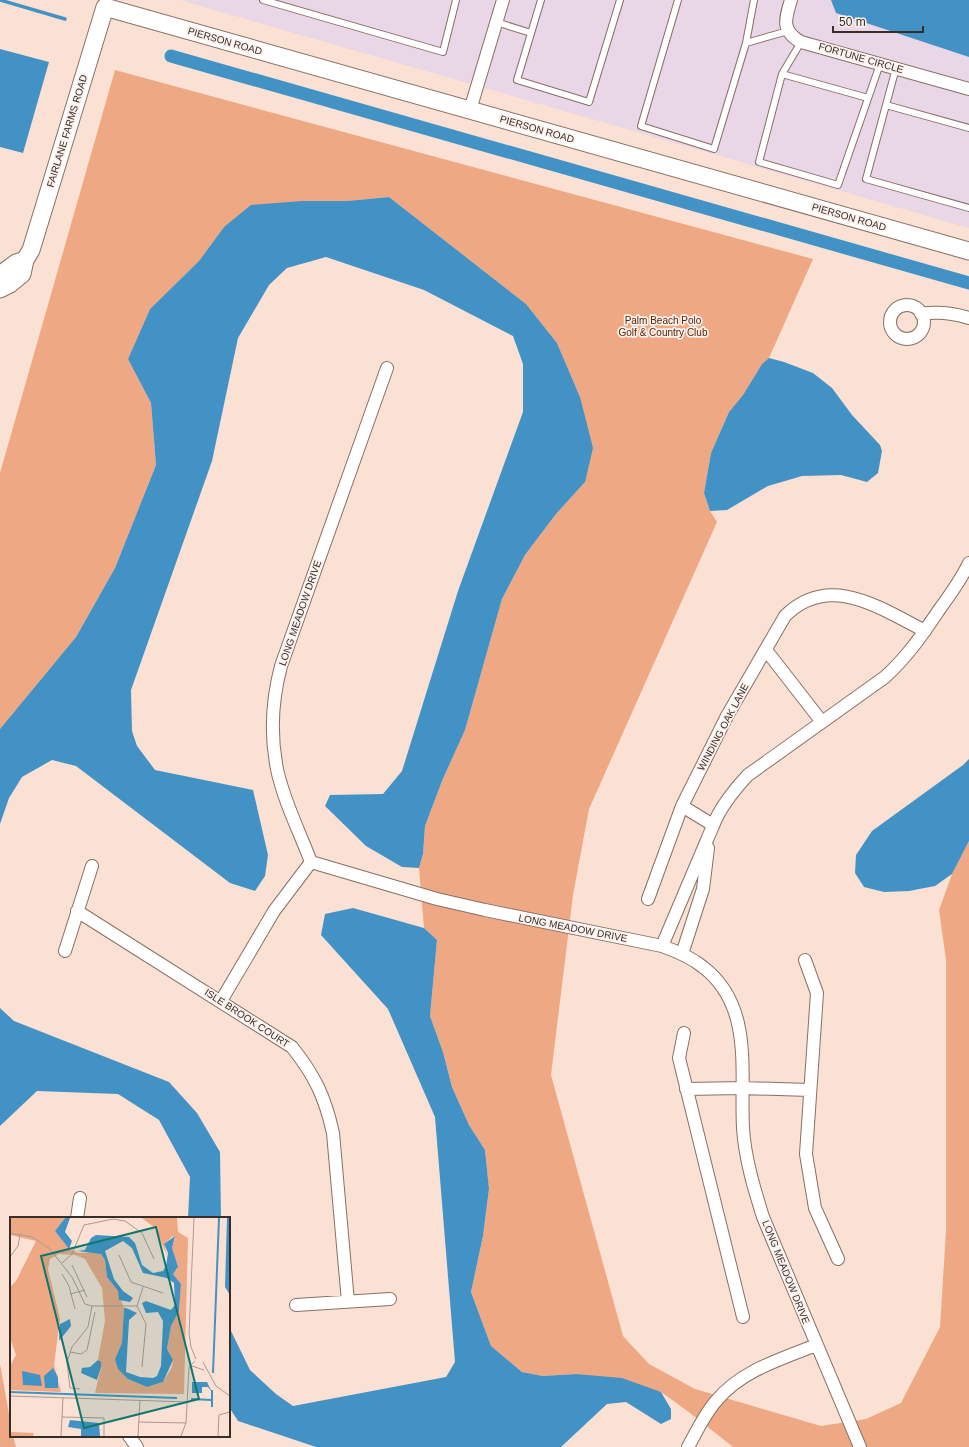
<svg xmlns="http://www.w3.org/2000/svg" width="969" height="1447" viewBox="0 0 969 1447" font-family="Arial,sans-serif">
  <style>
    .commercial { fill: #e9d6e6 }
    .green { fill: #efa884 }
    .water { fill: #4392c5 }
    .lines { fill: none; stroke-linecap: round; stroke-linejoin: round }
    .stream { stroke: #4392c5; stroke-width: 3.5 }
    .canal { stroke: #4392c5; stroke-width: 13 }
    .lane-casing { stroke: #877064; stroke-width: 8 }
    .street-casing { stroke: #877064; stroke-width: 14 }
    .secondary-casing { stroke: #877064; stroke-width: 19 }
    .lane { stroke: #fff; stroke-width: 6 }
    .street { stroke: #fff; stroke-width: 12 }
    .secondary { stroke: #fff; stroke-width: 17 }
    .labels { text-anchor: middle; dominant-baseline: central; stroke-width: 3.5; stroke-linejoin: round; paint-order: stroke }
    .street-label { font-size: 10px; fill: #382e29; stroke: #fcf1ec }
    .park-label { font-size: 10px; fill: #552405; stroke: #fcf1ec }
    .inset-river { fill: none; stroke: #4392c5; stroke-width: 2 }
    .inset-road { fill: none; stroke: #ad9990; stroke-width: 1 }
    .view { fill: #0f766e; fill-opacity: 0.15; stroke: #0f766e; stroke-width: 2 }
    .inset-edge { fill: none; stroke: #382e29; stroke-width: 2 }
  </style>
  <rect width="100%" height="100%" fill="#fbe1d4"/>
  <path class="commercial" d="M180,0H969V228Z"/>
  <path class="green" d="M115,70L813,259L769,358L762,364L743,395L729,412L711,453L704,493L710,511L717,522L589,809L573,895L551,1075L623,1336L649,1364L695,1389L821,1426L866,1419L901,1403L940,1327L946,1231V960L939,910L952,874L969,841V1447H733L690,1413L661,1392L576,1374L543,1376L522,1372L491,1346L471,1292L483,1236L489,1190L485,1150L469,1125L452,1087L443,1052L430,1016L437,940L424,928L419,868L423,854L425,826L442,781L465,730L502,599L525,555L556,514L585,482L580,397L557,343L526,304L389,197L347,201H302L224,227L199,261L150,309L128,359L151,403L156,465L115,568L76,637L0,729V473Z
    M0,1364L11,1425V1436H13L16,1447H0Z"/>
  <path class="water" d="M831,0H969V57L836,13Z
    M0,49L49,62L23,153L0,147Z
    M389,197L526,304L557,343L580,397L593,448L585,482L556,514L525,555L502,599L465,730L442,781L425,826L423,854L419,868L402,867L366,846L325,806L330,795L383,794L402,771L458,591L523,412V364L513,336L424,290L326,257L287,268L269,285L238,338L212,461L131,690L132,731L137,746L155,770L253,790L268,855L265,876L255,891L230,883L76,766L52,760L22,777L9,798L0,824V729L76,637L115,568L156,465L151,403L128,359L150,309L199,261L224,227L251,205L302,201H347Z
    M769,358L784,362L813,373L832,388L852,415L880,445L882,451L878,473L867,482L841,475L802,476L768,486L727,510L710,511L704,493L711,453L729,412L743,395L762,364Z
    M969,759V841L952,874L935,886L909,891L884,892L864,887L855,873L856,855L872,831L963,765Z
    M353,908L424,928L437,940L430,1016L443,1052L452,1087L469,1125L485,1150L489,1189L483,1236L471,1292L491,1346L522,1372L543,1376L576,1374L622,1378L661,1392L671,1409V1419L661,1424L626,1402L607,1404L561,1447H316L238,1421L229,1407V1310L231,1331L250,1370L276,1394L293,1406L446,1377L455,1362L435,1117L388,1009L321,935L325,914Z
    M0,1008L14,1021L169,1082L197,1113L220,1152L221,1218H188L190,1177L159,1120L118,1094L37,1091L0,1126Z"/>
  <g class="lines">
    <path class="stream" d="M0,0L65,19"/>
    <path class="canal" d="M171,56L969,283"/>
    <g class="lane-casing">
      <path id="lane" d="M263,0L443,52L456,0
        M541,0L517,80L589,102L620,0
        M678,0L641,126L714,149L746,43L788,31
        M496,22L531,33
        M801,42L782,74L759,162L838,185L880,64
        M746,43L754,0
        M896,68L866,179L969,208
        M782,74L868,98
        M886,105L969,128"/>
    </g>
    <g class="street-casing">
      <path id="street" d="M791,0C785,19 781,31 801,42L969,89
        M470,110L503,0
        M890 322a17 17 0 1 1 34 0a17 17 0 1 1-34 0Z
        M921,314C938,311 953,313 969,318
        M387,368L281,666C272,700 270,734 277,769C283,799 300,833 311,862L437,899L485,910L662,946C676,951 691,957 703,967C754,1006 740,1072 743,1128C745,1159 754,1188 763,1217L860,1447
        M766,650L822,722
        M682,806L713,825
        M648,899L682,806L727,716L785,616C829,572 880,608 925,631
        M77,911L292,1047C315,1076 325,1097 333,1133L348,1302
        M662,946C675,915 688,885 701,854C705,845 709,835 713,826C720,807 734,790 748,775L885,677C908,656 922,635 939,610C950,595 961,580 969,563
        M65,951L92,866
        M682,954L703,889L708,848
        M805,960L817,993L806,1154L815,1208L838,1259
        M221,1001L274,911L311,862
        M684,1033L679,1058L743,1317
        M686,1089L742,1088L810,1090
        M77,1218L80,1198
        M296,1305L390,1299
        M129,1436L137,1447
        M688,1447C697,1431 705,1413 717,1400C742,1370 782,1359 816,1345"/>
    </g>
    <g class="secondary-casing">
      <path id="secondary" d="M0,275L16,263L25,260
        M0,289L10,284L22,274L25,260L31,250L35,237L105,7L969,251"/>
    </g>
    <use href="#lane" class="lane"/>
    <use href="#street" class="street"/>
    <use href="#secondary" class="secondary"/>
  </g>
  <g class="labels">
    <g class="street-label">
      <text transform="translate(225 41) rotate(16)">PIERSON ROAD</text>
      <text transform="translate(861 58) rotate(16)">FORTUNE CIRCLE</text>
      <text transform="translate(537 129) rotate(16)">PIERSON ROAD</text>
      <text transform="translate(67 131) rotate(-73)">FAIRLANE FARMS ROAD</text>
      <text transform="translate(849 217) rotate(16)">PIERSON ROAD</text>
      <text transform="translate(300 613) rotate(-71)">LONG MEADOW DRIVE</text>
      <text transform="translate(723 727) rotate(-62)">WINDING OAK LANE</text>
      <text transform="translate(573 928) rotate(11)">LONG MEADOW DRIVE</text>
      <text transform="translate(247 1018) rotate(33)">ISLE BROOK COURT</text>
      <text transform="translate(786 1272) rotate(68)">LONG MEADOW DRIVE</text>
    </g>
    <g class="park-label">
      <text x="663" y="320">Palm Beach Polo<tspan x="663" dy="12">Golf &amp; Country Club</tspan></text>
    </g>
  </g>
  <g transform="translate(10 1217)">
    <rect width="220" height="220" fill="#fbe1d4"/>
    <path d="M0,1H55L45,14L59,32L69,36L86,35L91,37L95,43L97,60L108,74L114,91L112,126L105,142L118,162L137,170L153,165L162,150L163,143L157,132L161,109L169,94L171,67L163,57L167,52L162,31L165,21L163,19L154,27L157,39L145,11L132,1H167L168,15L178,21L174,177L85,176L91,150L88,142L95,104L92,71L75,42L65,38L49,37L40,42L38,52L50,102L44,148L51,175L0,173V149L6,138L0,121V70L6,64L26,24L0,18ZM0,215L24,216L23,219H0Z" fill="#efa884"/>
    <path d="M55,1H60L55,15L62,24L59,32L45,14ZM217,1H220V78L215,70ZM86,18L119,20L125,26L132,48L143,56L153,54L156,49L158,36L154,27L165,19L162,31L168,50L163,57L171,67L169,94L161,109L157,132L163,143L153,165L137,170L118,162L108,152L105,142L112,126L114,91H116L127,96L119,103L116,155L130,160L143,161L147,159L151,149L153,104L148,95L136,96L132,86L136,84L161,93L165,88L164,66L157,61L133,56L122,31L113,24L95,34L104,62L113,74L123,81L120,85L109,83L108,74L97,60L95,43L91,37L68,34L75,33L81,21ZM60,102L61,109L49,124L50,107ZM88,143L91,145V150L87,163L71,156L72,151L80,150ZM43,151L48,160V171H35L34,159ZM12,154L30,158L32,169L13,168ZM182,165H197L202,175L198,170H192V176H182ZM60,203L89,206L90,219H71V212L58,210Z" fill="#4392c5"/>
    <path class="inset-river" d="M203,156L209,1M0,175L167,181M181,182L202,183M202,190V173"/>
    <path class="inset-road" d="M184,1L179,116L181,130L186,142M0,16L22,20L39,31L62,60L75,87L82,89H127L136,107L132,150M109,38L121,65L153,76M0,40L8,29L10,18M52,46L62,37L74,8L103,2L115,4L132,16L144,42M62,48L77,80M52,57L59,69L65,92M60,77L75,73M127,89L133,70M60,135L71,137L77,133L85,95M193,145L206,169L220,179M182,149L194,153M70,172L60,171L57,145L62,130L78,110L82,89M0,179L177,185M52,200L94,201V219M129,205L176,206M51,219L53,181M128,219L130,183M171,219L176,206L179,150L185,144M208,219L209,198L220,195"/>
    <path class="view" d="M146,10L189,182L74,211L31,39Z"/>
    <rect width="220" height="220" class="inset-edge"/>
  </g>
  <path d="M833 26v6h90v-6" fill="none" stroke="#382e29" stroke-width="2"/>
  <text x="839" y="26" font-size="12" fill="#382e29" stroke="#fcf1ec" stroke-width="3" paint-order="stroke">50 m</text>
</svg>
